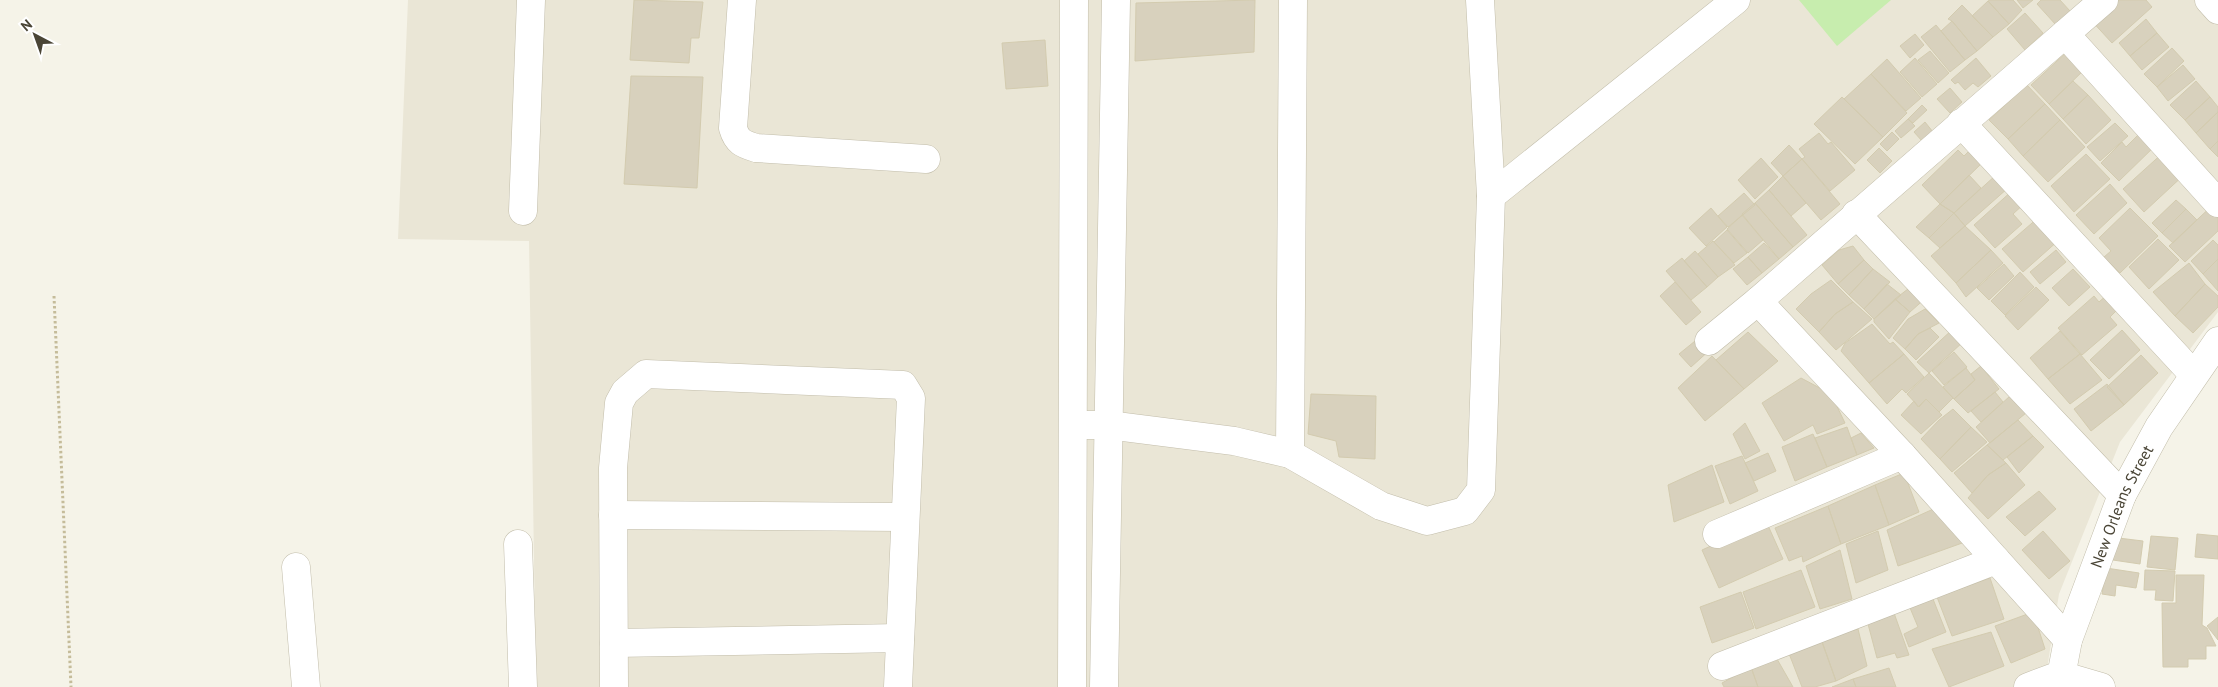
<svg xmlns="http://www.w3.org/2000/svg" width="2218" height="687" viewBox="0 0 2218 687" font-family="'PT Sans',sans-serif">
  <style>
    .residential { fill: #eae6d6 }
    .green { fill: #c7edae }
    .building { fill: #d8d1bd; stroke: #d3cbaf }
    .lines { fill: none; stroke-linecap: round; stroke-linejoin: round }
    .minor-casing { stroke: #c2bdaa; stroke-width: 29 }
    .path { stroke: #c5bc9a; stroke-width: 3; stroke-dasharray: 2.5 2.5; stroke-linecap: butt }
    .minor { stroke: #fff; stroke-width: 28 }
    .labels { text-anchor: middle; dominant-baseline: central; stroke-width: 5; stroke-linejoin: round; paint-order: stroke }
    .street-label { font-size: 16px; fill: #4a4536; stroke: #fff }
  </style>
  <rect width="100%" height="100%" fill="#f5f3e8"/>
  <path class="residential" d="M408,0H2218V312L2120,442L2059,594L2044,687H536L529,241L398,239Z"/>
  <path class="green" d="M1799,0H1891L1837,46Z"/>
  <path class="building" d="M634,0L703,2L699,38H691L689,63L630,60Z
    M1255,0L1254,52L1135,61L1136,3Z
    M1990,0H2013L2022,10L2009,24L1988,1Z
    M2017,0H2033L2023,8Z
    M2041,0H2060L2070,11L2056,25L2037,4Z
    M2108,0H2146L2152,7L2112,43L2089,18Z
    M1988,1L2009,24L1993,37L1972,16Z
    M1962,5L1993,37L1977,51L1952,21L1948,19Z
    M2025,13L2043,33L2025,50L2007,29Z
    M2146,19L2157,33L2130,56L2119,43Z
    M1952,21L1977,51L1965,60L1941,31Z
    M1936,25L1965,60L1950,72L1921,37Z
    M2157,33L2169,47L2142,70L2130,56Z
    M1915,34L1924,45L1910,58L1900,46Z
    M1045,40L1048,86L1006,89L1002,43Z
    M2172,48L2184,61L2157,87L2144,74Z
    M2069,50L2086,68L2049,104L2031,85Z
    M1930,51L1949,73L1938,83L1918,60Z
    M1915,58L1937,84L1922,97L1900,72Z
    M1976,58L1991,76L1978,87L1973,83L1965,90L1958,82L1955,84L1951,80Z
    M1887,59L1921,98L1906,111L1871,74Z
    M2183,65L2195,79L2168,101L2157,87Z
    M1871,74L1907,113L1883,137L1844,99Z
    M631,76L703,77L697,188L624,184Z
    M2073,81L2088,95L2063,119L2049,104Z
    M2196,81L2210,97L2185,120L2170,105Z
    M2027,85L2045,104L2008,139L1989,120Z
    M1950,88L1962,102L1950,113L1937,99Z
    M2088,95L2111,120L2086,144L2063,119Z
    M1842,97L1883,137L1855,164L1814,124Z
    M2210,97L2218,107V112L2196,133L2185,120Z
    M2045,104L2060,120L2023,156L2008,139Z
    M1922,105L1927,110L1913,123L1908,119Z
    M2218,112V141L2210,149L2196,133Z
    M1908,119L1915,126L1901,138L1895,131Z
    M2060,120L2085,147L2048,182L2023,156Z
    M1925,122L1933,132L1922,141L1914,132Z
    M2115,123L2128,136L2100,161L2087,147Z
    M2143,130L2157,144L2119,181L2101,163L2122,142L2126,147Z
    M1892,132L1899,139L1887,151L1880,144Z
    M1819,133L1828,144L1831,142L1855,170L1830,191L1802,159L1805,157L1799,149Z
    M2218,141V157L2210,149Z
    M1789,145L1802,159L1783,176L1771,163Z
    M1879,148L1892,161L1880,173L1867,160Z
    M1971,149L1983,162L1940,204L1922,185L1958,150L1964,156Z
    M2165,151L2186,173L2144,212L2123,189Z
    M2086,154L2110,179L2074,212L2051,186Z
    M1761,158L1778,177L1755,199L1738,180Z
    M1802,159L1840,204L1821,220L1783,176Z
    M1969,175L1981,188L1954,213L1940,204Z
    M1996,175L2008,188L1965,226L1954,213Z
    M1783,176L1806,203L1791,216L1769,190Z
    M2110,184L2127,203L2094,234L2076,215Z
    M1769,190L1807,235L1793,247L1755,203Z
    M2013,190L2025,203L2013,214L2022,224L1995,248L1974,225Z
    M1744,193L1755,205L1728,227L1718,216Z
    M2176,200L2186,209L2162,233L2152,223Z
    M1755,203L1793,247L1779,259L1742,214Z
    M2215,203L2218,206V231L2185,262L2169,246Z
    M1940,204L1954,213L1929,238L1916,227Z
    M1711,208L1727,227L1706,246L1689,228Z
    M2130,208L2158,236L2120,273L2104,257L2111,251L2099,238Z
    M2186,209L2197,220L2173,243L2162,233Z
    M1954,213L1965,226L1940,248L1929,238Z
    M1742,215L1763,240L1748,253L1727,229Z
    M2039,217L2059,240L2023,272L2002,249Z
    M1965,226L1991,250L1956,283L1931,256Z
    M1727,230L1747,253L1734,263L1714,242Z
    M2158,239L2179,260L2149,289L2129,267Z
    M2213,240L2218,245V259L2203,274L2191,261Z
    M1713,241L1735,265L1718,277L1698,254Z
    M1764,243L1779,259L1762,273L1748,257Z
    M1853,246L1864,260L1838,284L1822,265L1839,250Z
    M1991,250L2003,263L1966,297L1956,283Z
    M2056,250L2066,262L2040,284L2030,272Z
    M1695,251L1718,277L1707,287L1684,261Z
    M1748,257L1762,273L1747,285L1733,269Z
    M1682,258L1707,287L1691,300L1666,271Z
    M2218,259V291L2203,274Z
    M1864,260L1873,269L1849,295L1838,284Z
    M2189,263L2205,284L2175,316L2153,292Z
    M2004,264L2014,276L1989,300L1977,288Z
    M1873,269L1890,282L1864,309L1849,295Z
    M2073,269L2090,287L2069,306L2052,288Z
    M2020,272L2034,287L2005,315L1991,301Z
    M1831,280L1853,302L1835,314L1819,332L1796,309L1811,294Z
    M1675,282L1701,312L1686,325L1660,296Z
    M1917,282L1928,296L1910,312L1895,299Z
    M1887,284L1901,295L1874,319L1864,309Z
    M2205,284L2218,296V307L2193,333L2175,316Z
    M2036,287L2049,300L2018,330L2005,316Z
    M2109,293L2121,306L2110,317L2117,325L2082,355L2058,328L2094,296L2099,302Z
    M1895,299L1910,312L1889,339L1874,322V319Z
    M1853,302L1872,319L1836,350L1819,332L1835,314Z
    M1925,309L1939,323L1918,334L1905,349L1893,338L1908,319Z
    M1872,324L1890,344L1893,342L1904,354L1869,383L1841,351L1845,343Z
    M1930,328L1939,337L1916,360L1905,349L1918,334Z
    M1953,329L1963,342L1929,373L1917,362Z
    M2122,330L2140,350L2109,379L2090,360Z
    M2060,331L2080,354L2048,379L2030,358Z
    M1748,332L1778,361L1744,389L1716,360Z
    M1700,337L1711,349L1691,367L1679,354Z
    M1954,352L1967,367L1944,385L1932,371Z
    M1904,354L1924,377L1906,393L1902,389L1887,404L1869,383Z
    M2080,354L2102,380L2070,404L2048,379Z
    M2141,355L2158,373L2124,405L2107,387Z
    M1712,356L1744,389L1705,421L1678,388Z
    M1981,366L1999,389L1968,413L1954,399L1975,380L1971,374Z
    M1966,368L1975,380L1954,399L1943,387Z
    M1929,373L1953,398L1939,412L1926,399L1919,407L1907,394Z
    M1801,378L1831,394L1845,423L1817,434L1813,425L1784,441L1762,403Z
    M2107,384L2124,405L2091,431L2074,409Z
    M1995,392L2003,402L1981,422L1971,411Z
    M1311,394L1376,396L1375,459L1339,457L1336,441L1308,434Z
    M2010,396L2026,413L1990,443L1976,427Z
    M1926,399L1942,415L1921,434L1901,415L1914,401L1918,407Z
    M1953,409L1971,427L1940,459L1921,439L1939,420Z
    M2018,420L2033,436L2003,460L1987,445Z
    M1745,423L1760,451L1745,459L1733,434Z
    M1847,427L1857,455L1827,467L1815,438Z
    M1971,427L1987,442L1952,472L1940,459Z
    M1861,433L1874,448L1857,455L1851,438Z
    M1813,434L1827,467L1795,481L1782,447Z
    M2033,436L2044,447L2019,473L2007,457Z
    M1987,445L2006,463L1988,475L1972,493L1954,473Z
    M1768,453L1776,471L1754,481L1745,463Z
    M1742,456L1758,491L1730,504L1715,466Z
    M2006,463L2025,485L1988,519L1968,498L1988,475Z
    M1712,465L1724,502L1674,522L1668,485Z
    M1904,473L1919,512L1889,525L1875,485Z
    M1875,485L1889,525L1841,544L1828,506Z
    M2039,491L2056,509L2025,536L2006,517Z
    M1828,506L1841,544L1803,562L1802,556L1789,561L1775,528Z
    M1940,506L1965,542L1898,566L1887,530Z
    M1766,521L1783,559L1719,588L1702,550Z
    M1878,531L1888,570L1856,583L1846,544Z
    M2043,531L2070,561L2049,579L2022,550Z
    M2197,534L2218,536V559L2195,557Z
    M2151,536L2178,538L2175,570L2147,567Z
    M2110,537L2143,541L2140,564L2106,559Z
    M1840,550L1852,599L1820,609L1806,566Z
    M2106,568L2139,573L2136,588L2116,585L2115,596L2102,594Z
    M1801,570L1815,607L1756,629L1743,592Z
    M2145,570L2175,571L2173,601L2155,600L2156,590H2144Z
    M2176,575H2204L2202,625L2207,628L2216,646H2206V659H2188V667H2163L2162,603H2176Z
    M1990,578L2004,619L1952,636L1937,597Z
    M1741,592L1754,628L1712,643L1700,607Z
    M1931,594L1946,632L1909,647L1904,634L1918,627L1908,603Z
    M2033,612L2045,649L2011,663L1995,626Z
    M1894,613L1909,655L1897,658L1895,653L1877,658L1868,624Z
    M2218,617V640L2207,626Z
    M1858,629L1867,666L1836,681L1821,639Z
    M1991,632L2004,666L1949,687L1932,649Z
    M1821,639L1836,681L1815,687H1802L1788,651Z
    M1777,659L1793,687H1758L1751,667Z
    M1751,667L1758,687H1724L1722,683Z
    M1889,668L1896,687H1856L1853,679Z
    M1853,679L1856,687H1832Z"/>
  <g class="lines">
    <g class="minor-casing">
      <g id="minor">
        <path d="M742,0L733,128C737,142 743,144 756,148L926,159"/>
        <path d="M2209,0L2218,10"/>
        <path d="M2065,34L2218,203"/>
        <path d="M1961,123L2193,374"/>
        <path d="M1491,196L1736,0"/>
        <path d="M523,211L531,0"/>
        <path d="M1856,214L2122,495"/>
        <path d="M1758,301L1902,455L2068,640"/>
        <path d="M1709,341L1758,301L2104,0"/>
        <path d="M1074,425H1108L1234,441L1290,454L1381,506L1427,521L1465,511L1481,490L1491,196L1480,0"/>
        <path d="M1290,454L1293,0"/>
        <path d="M613,515L904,517"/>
        <path d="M1717,534L1902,455"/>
        <path d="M518,544L523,687"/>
        <path d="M296,567L306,687"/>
        <path d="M614,643L900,638"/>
        <path d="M1722,666L1996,560"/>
        <path d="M614,687L613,468L619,403L625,392L646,374L903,385L911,398L898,687"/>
        <path d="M1072,687L1074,0"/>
        <path d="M1104,687L1116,0"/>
        <path d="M2028,687L2060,675L2101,687"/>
        <path id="s1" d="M2059,687L2068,640L2122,495L2159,427L2218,341"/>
      </g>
    </g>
    <path class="path" d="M54,296L71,687"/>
    <use href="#minor" class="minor"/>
  </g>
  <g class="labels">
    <g class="street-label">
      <text stroke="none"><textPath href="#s1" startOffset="192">New Orleans Street</textPath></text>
    </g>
  </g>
  <g transform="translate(35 35) rotate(319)" stroke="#ffffff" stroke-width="4" paint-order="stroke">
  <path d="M0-4L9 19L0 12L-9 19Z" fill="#4a4536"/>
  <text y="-8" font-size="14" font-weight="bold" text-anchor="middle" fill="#4a4536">N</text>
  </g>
</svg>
